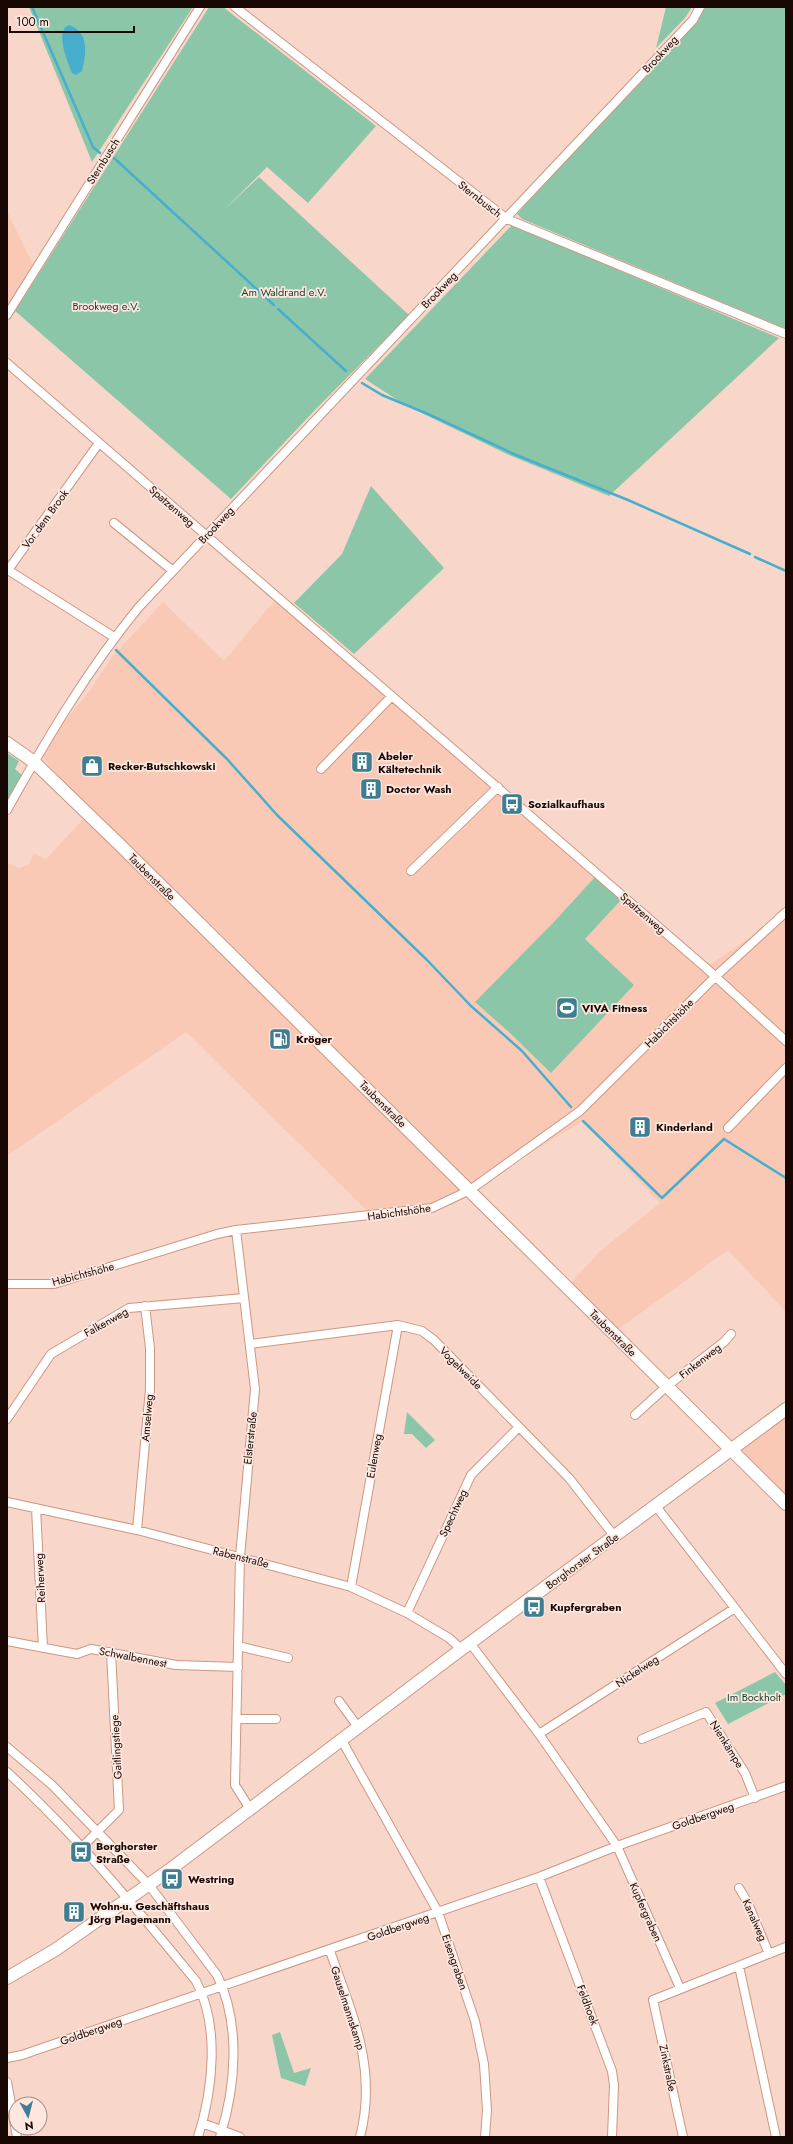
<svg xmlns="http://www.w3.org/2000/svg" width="793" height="2144" viewBox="0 0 793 2144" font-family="Jost,sans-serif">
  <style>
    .built { fill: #fac9b6 }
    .green { fill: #8cc6a9 }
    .water { fill: #47aece }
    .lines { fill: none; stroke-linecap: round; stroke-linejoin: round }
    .stream { stroke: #47aece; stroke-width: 2.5 }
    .street-casing { stroke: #cb9784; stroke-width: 10 }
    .secondary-casing { stroke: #cb9784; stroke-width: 14 }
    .street { stroke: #fff; stroke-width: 8 }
    .secondary { stroke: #fff; stroke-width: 12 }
    .labels { text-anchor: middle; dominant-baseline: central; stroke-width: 3.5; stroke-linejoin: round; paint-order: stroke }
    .street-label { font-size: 11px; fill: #180703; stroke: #fde7de }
    .park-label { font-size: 11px; fill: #143b2a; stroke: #fde7de }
    .poi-label { font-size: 11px; font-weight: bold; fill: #180703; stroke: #fde7de; text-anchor: start }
  </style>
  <rect width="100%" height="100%" fill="#f8d7ca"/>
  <path class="built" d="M7,211L34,266L7,307Z
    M274,601L282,608L286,605L706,967L781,917L786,922V1312L728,1250L613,1333L567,1287L600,1251L660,1203L583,1121L470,1190L433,1203L410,1206L372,1216L186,1032L7,1156V863L19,868L29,864L34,854L46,859L88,814L39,753L88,693L112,657L163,602L224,661Z
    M786,1409V1504L731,1449Z"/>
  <path class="green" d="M29,7H193L92,162Z
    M209,7H223L376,126L308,203L267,167L223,211L259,177L409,315L314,411L231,499L15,311Z
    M666,7H692L685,18L656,48Z
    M703,7H786V329L522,219L517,214Z
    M512,225L779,338L609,496L509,455L405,405L365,379Z
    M371,486L444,568L354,654L294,603L342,554Z
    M7,753L19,761L15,769L25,778L7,810Z
    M595,877L621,900L585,939L634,985L551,1073L511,1034L475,1002L552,924Z
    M407,1412L435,1440L426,1448L412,1434H404Z
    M775,1672L786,1685V1694L728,1724L715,1703Z
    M280,2032L294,2073L311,2068L305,2086L281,2078L272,2035Z"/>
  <path class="water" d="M69,25C90,32 86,55 82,71L76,75L72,73C68,63 54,30 69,25Z"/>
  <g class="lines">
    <path class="stream" d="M32,7L93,147L100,153
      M114,158L274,305
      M278,309L346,371
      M362,383L382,395L428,414L516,455L628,500L750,554
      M755,557L786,571
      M116,650L227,759L277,815L427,960L471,1006L522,1051L571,1107
      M583,1121L662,1198L724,1139L786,1178"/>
    <g class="street-casing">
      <path id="street" d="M235,7L507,219L786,334
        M7,315L200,7
        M7,363L706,968L786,1041
        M99,443L8,570L114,637
        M114,523L173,571
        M321,769L392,696
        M7,810C46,740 88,669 139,607L693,20L700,7
        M411,871L498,787
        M728,1128L786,1068
        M236,1230L255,1389L240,1557L235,1785L250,1809
        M7,1284H54L217,1234L236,1230L432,1208L470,1190L580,1111L716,976L786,912
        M250,1344L398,1325L422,1331L434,1340L569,1478L615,1537
        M635,1415L667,1386L724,1342L731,1334
        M7,1419L51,1354L129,1308L244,1298
        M7,1502L137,1530L351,1587L407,1613L449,1638L461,1649
        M655,1505L786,1674
        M36,1508L43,1648
        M137,1530L150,1389V1348L145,1306
        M351,1587L398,1325
        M407,1613L471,1475L519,1427
        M7,1641L77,1654L91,1649L176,1665L238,1667
        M470,1643L539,1734L617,1846L680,1988
        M238,1646L288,1658
        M339,1701L358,1727
        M237,1719H276
        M539,1734L735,1608
        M341,1739L438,1912L475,2021L484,2064L487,2110L485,2137
        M642,1739L706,1712L745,1773L755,1798
        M7,1747L52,1785L149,1885L217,1975C241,2024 236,2086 220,2137
        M7,1772C77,1836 136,1908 196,1981C220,2026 213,2090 198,2137
        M82,1847L119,1810L111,1652
        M539,1877L612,2071L614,2085L612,2137
        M739,1888L747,1901L769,1954
        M330,1951C352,2014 378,2068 360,2137
        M739,1966L776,2137
        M7,2058L22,2055L539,1877L617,1846L786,1786
        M7,2082L17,2137
        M202,2123L240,2137
        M683,2137L653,2000L786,1947"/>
    </g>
    <g class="secondary-casing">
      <path id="secondary" d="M7,743L34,762L119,844L786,1504
        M7,1978L55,1950L168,1871L451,1657L786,1409"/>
    </g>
    <use href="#street" class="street"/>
    <use href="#secondary" class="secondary"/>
  </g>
  <defs>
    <g id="building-square" transform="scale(1.15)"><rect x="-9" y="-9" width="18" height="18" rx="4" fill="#3f7e92" stroke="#fde7de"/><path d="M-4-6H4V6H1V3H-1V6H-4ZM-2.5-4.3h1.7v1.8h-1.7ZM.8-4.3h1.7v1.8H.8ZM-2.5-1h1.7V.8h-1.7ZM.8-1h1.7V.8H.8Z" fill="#fff"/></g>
    <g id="shop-square" transform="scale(1.15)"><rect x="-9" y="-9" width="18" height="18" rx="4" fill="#3f7e92" stroke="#fde7de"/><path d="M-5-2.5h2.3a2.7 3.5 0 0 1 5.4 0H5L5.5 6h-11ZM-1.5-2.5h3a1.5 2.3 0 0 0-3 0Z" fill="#fff"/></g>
    <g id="bus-square" transform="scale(1.15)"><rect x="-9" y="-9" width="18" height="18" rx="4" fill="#3f7e92" stroke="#fde7de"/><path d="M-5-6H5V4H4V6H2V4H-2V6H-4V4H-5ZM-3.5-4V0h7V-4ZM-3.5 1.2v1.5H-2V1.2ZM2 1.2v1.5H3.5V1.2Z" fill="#fff"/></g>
    <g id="stadium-square" transform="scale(1.15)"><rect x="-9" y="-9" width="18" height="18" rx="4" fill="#3f7e92" stroke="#fde7de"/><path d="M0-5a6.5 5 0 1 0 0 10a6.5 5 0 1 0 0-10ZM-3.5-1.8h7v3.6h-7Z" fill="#fff"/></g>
    <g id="fuel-square" transform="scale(1.15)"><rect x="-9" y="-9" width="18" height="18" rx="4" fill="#3f7e92" stroke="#fde7de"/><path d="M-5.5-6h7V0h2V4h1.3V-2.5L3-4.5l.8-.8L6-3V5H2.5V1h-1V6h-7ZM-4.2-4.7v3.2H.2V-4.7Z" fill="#fff"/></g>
  </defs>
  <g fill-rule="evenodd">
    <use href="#building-square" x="362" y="762"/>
    <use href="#shop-square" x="92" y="766"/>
    <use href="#building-square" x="371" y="789"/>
    <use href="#bus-square" x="512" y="804"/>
    <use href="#stadium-square" x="567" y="1008"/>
    <use href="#fuel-square" x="280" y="1039"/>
    <use href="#building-square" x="640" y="1127"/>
    <use href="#bus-square" x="534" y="1607"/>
    <use href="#bus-square" x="81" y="1852"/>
    <use href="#bus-square" x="172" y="1879"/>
    <use href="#building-square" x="74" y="1912"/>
  </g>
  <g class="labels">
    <g class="street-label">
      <text transform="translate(660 54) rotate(-47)">Brookweg</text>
      <text transform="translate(103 161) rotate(-58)">Sternbusch</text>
      <text transform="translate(480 199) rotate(38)">Sternbusch</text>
      <text transform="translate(439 290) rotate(-46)">Brookweg</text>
      <text transform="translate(172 506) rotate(41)">Spatzenweg</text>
      <text transform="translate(45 519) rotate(-54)">Vor dem Brook</text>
      <text transform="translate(216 525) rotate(-47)">Brookweg</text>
      <text transform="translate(152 877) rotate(45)">Taubenstraße</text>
      <text transform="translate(643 913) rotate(41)">Spatzenweg</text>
      <text transform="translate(669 1023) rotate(-45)">Habichtshöhe</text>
      <text transform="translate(383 1104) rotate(45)">Taubenstraße</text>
      <text transform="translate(399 1212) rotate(-8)">Habichtshöhe</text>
      <text transform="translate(83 1274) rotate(-15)">Habichtshöhe</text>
      <text transform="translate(106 1322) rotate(-29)">Falkenweg</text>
      <text transform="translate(613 1333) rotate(45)">Taubenstraße</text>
      <text transform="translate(700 1361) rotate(-38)">Finkenweg</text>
      <text transform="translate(461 1368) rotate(45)">Vogelweide</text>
      <text transform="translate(147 1418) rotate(-85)">Amselweg</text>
      <text transform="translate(250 1438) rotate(-84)">Elsterstraße</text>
      <text transform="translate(374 1456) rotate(-80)">Eulenweg</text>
      <text transform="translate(453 1513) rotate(-65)">Spechtweg</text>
      <text transform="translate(241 1557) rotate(14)">Rabenstraße</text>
      <text transform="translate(582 1561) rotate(-36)">Borghorster Straße</text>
      <text transform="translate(40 1578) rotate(-93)">Reiherweg</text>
      <text transform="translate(133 1657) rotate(11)">Schwalbennest</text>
      <text transform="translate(637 1671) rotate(-33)">Nickelweg</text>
      <text transform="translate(727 1744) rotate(58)">Nienkämpe</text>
      <text transform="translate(116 1747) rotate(-93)">Gaitlingstiege</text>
      <text transform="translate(703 1816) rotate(-19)">Goldbergweg</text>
      <text transform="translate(646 1912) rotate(66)">Kupfergraben</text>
      <text transform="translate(755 1920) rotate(66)">Kanalweg</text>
      <text transform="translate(398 1927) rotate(-19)">Goldbergweg</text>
      <text transform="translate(455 1962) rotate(71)">Eisengraben</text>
      <text transform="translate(588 2005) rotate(69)">Feldhoek</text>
      <text transform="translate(348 2008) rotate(72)">Gauselmannskamp</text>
      <text transform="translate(91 2031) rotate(-19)">Goldbergweg</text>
      <text transform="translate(668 2068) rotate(78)">Zinkstraße</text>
    </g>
    <g class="park-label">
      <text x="284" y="292">Am Waldrand e.V.</text>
      <text x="106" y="306">Brookweg e.V.</text>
      <text x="754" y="1697">Im Bockholt</text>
    </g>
    <g class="poi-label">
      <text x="378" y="756">Abeler<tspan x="378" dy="13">Kältetechnik</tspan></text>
      <text x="108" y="766">Recker-Butschkowski</text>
      <text x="386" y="789">Doctor Wash</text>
      <text x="528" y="804">Sozialkaufhaus</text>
      <text x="582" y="1008">VIVA Fitness</text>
      <text x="296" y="1039">Kröger</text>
      <text x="656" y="1127">Kinderland</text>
      <text x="550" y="1607">Kupfergraben</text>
      <text x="96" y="1846">Borghorster<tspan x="96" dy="13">Straße</tspan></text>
      <text x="188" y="1879">Westring</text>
      <text x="90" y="1906">Wohn-u. Geschäftshaus<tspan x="90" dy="13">Jörg Plagemann</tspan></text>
    </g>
  </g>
  <rect width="793" height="2144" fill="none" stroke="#180703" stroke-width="16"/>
  <g transform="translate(28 2116) rotate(173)"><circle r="19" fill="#fde7de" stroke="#a18d86"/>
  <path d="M0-3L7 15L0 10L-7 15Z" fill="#3f7e92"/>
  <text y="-6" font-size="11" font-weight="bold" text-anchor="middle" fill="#180703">N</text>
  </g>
  <path d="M10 26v6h124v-6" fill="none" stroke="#180703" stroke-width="2"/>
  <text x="16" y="26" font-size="12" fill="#180703" stroke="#fde7de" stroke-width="3" paint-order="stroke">100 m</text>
</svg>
